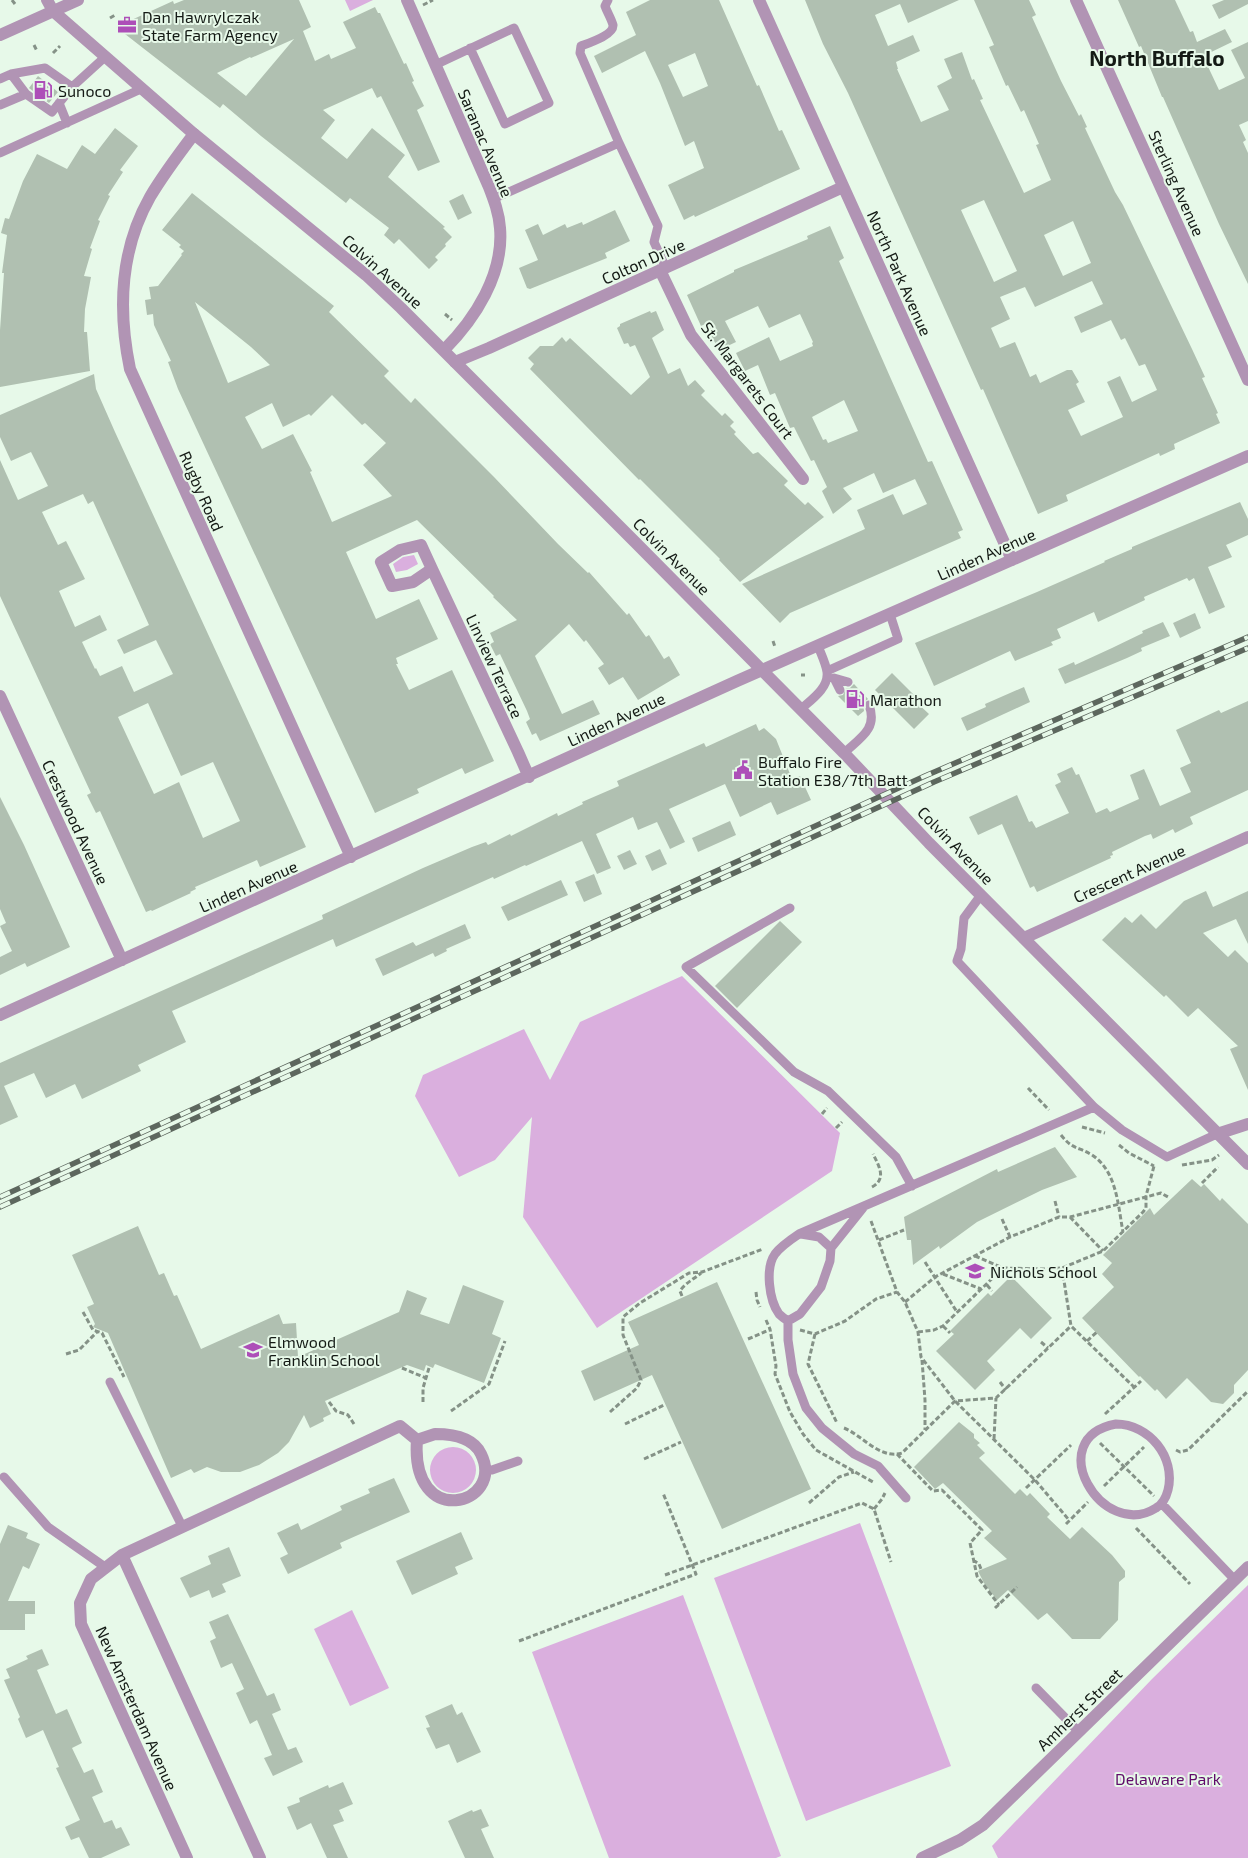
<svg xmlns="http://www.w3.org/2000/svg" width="1248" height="1858" viewBox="0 0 1248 1858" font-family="'Exo 2',sans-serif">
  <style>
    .green { fill: #daafde }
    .building { fill: #b0c0b1; fill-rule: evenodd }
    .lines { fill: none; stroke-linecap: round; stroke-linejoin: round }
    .path { stroke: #859287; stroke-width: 3; stroke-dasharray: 5 2.5; stroke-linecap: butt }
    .service { stroke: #b194b4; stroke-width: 9 }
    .minor { stroke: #b194b4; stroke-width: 12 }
    .tertiary { stroke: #b194b4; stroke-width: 12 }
    .rail-casing { stroke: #5d675e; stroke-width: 5.5 }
    .rail { stroke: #e7f9e9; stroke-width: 4; stroke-dasharray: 11; stroke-linecap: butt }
    .labels { text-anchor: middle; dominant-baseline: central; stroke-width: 4; stroke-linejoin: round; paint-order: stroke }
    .poi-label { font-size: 16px; fill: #141a15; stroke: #e7f9e9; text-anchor: start }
    .street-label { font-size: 16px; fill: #141a15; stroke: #e7f9e9 }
    .park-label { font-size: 16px; fill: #600b6a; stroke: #e7f9e9 }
    .district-label { font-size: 21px; font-weight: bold; fill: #141a15; stroke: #e7f9e9 }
  </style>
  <rect width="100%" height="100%" fill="#e7f9e9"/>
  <path class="green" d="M345,0H373L350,11Z
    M414,555L418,564L407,570L396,572L393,564L403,557Z
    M682,976L840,1133L832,1171L597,1328L523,1217L532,1117L495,1160L459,1177L415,1096L423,1075L524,1029L550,1080L580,1022Z
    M430 1470a23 23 0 1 1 46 0a23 23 0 1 1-46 0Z
    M860,1523L951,1766L806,1821L714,1578Z
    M1248,1585V1858H998L992,1846L1152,1679Z
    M683,1595L781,1856L776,1858H609L532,1652Z
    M352,1610L389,1688L350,1706L314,1629Z"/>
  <path class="building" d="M184,0H299L311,27L303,31L315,61L329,54L331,59L356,48L343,22L375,7L378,13H380L404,64L406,63L414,81L412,82L424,106L417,110L440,162L418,171L381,96L377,98L372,88L323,110L335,120L321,138L347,159L372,128L405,155L388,177L445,227L443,228L452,237L445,244L446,246L435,257L438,260L429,269L399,239L394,244L384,235L389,228L350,198L346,203L261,136L223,104L220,108L116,27L173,1L174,4ZM294,39L246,96L217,73L250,57L251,58Z
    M650,0H719L757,86L759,85L779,131L782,130L800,169L695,217L694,215L684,220L668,185L704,168L694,141L685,146L660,83L645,51L602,73L594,56L636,35L626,12ZM695,53L708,86L683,97L668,65Z
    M805,0H959L908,23L900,4L875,15L888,46L913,35L920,51L896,62L898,69H897L921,122L949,110L937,86L952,78L944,59L962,52L972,80L974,79L983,99L980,100L1024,193L1051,180L1036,145L1039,144L1024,110L1021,112L1008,85L1006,86L989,47L994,45L974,0H1029L1036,15L1032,17L1061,81L1079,116L1081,114L1087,127L1085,128L1115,192L1123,205L1192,349L1205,377L1202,378L1218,413L1216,414L1220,423L1174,444L1175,449L1160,456L1159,453L1066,495L1068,501L1038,514L997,421L983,389L981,390L972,370L848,93L823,44ZM984,200L1017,271L994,282L961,210ZM1073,221L1091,263L1063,276L1044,235ZM1092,281L1103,304L1074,317L1081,333L1111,320L1121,340L1125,338L1139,366L1145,364L1157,390L1132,402L1120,376L1107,382L1123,417L1081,436L1068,410L1085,402L1076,384L1079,382L1072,370H1067L1040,383L1036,374L1030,377L1015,342L1000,348L991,328L1010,319L1000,297L1025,287L1035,307Z
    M1118,0H1175L1190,32L1193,31L1197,42L1225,29L1232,42L1203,56L1219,90L1245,78L1231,50L1248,42V121L1239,125L1246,140L1243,142L1248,153V284L1219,224L1163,97H1162L1141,46L1139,47Z
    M1224,0H1248V4L1219,19L1212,5Z
    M38,76L58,92L49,103L29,88Z
    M115,128L138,146L120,170L123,172L108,195L110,196L98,220L100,221L90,248L92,249L84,276L91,277L85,309L84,332H87L90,371L0,387V330L4,273H2L7,235L1,233L5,218L9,219L23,181L37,154L67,169L82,145L95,154Z
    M192,193L334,306L329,312L389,371L384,376L411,403L415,398L494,477L558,544L588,573L589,572L627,615L629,613L646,637L649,635L664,659L669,656L680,675L638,700L623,677L609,685L598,668L604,664L586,640L584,642L569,624L535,656L562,714L593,700L600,714L540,741L536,733L532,735L526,722L530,719L527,711L500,654L496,656L490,644L494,642L490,633L517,620L493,597L494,596L417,520L368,542L346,552L376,619L419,599L438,639L396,658L398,664H396L409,690L452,670L494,761L465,774L462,768L417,789L419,793L375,813L178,389L168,362L171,361L154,325L153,314L147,315L145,300L151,299L149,287L158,286L182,255L181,254L184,251L179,247L181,245L162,230ZM195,302L251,347L270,365L228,383ZM332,395L362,425L365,423L386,443L363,465L392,496L332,522L310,472L312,471L293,434L262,449L245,417L272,403L283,427L309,414L311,416Z
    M463,194L472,213L458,220L449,201Z
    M615,210L630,241L605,253L607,258L530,289L527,288L519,268L538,260L525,230L538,224L543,235L565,224L567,228L582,222L583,225Z
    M830,226L844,258L839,261L891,379L928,462L932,461L963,530L958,532L961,538L790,613L780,623L742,584L865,529L857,510L893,494L903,515L927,504L915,479L883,493L874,473L843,488L852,499L833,514L822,491L827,487L814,460L811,461L794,427L790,428L775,393L770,395L758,365L745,371L736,353L769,337L780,361L813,346L812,343L813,342L800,314L769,328L758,306L725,321L736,342L719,350L705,324L701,326L687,295L734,272V270L808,239L807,236ZM844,400L858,431L828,443L826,439L823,440L812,417Z
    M650,311L651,313L656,311L664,330L652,338L668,374L680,368L688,386L695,380L705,391L701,395L722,416L725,413L734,422L730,426L736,432L734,434L753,454L758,452L788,481L784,485L805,505L808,502L824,517L740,582L719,560L720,559L640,479L639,480L530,369L534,364L528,358L540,346H553L562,337L566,342L570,338L631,395L650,377L635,345L630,347L628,343L624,344L617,328L620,326V324Z
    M94,374L96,389L115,432L306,847L260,867L257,860L195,887L196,889L190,892L191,893L152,911L151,910L146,912L100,811L96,813L87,795L91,793L0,596V460L18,500L48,486L31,452L11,461L0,437V415ZM83,494L88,504L93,501L149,625L117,640L124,654L156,640L173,674L134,692L122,666L100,676L96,668L95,669L82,642L107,630L100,615L75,627L59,591L85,579L66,541L58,545L42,512ZM148,703L181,776L213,762L240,821L203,838L179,782L154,794L118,717Z
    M1240,502L1248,519V535L1226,545L1232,557L1208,567L1225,607L1209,614L1194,578L1189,581L1187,578L1144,597L1145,600L1100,621L1098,622L1094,612L1057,629L1061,638L1051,642L1053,645L1015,661L1010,651L934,686L915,643L1037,592L1105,562L1104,561L1132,549V547Z
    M1195,613L1201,628L1180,638L1173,623Z
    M1163,622L1170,636L1141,648L1142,651L1127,658L1065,684L1058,669L1074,662L1075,665L1112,648L1143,633L1142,631Z
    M892,673L917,698L915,701L929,714L914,729L875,690Z
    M854,684L868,699L863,703L864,711L858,716L838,696L843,695L846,688H850Z
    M1024,687L1030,702L967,731L961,718L986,707L985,704Z
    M1248,701V790L1190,817L1193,824L1175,833L1173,829L1153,839L1151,834L1145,836L1112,852L1113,855L1110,856L1111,858L1037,892L1034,886L1030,888L1002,824L978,835L969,817L1017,795L1029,822L1032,821L1036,828L1069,813L1055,785L1061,782L1057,774L1072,767L1076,775L1079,774L1096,813L1107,808L1110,812L1139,799L1130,775L1144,769L1160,806L1191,792L1180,768L1191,763L1176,730L1219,710L1221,713Z
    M756,724L759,731L764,728L776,739L792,779L800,776L811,800L777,815L771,802L740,817L725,784L669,809L685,842L670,849L657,822L638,830L633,817L596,834L611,868L597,874L582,841L526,866L525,865L494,879L493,877L336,947L333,939L172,1011L186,1042L138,1065L141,1071L82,1099L75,1084L46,1098L34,1073L4,1086L18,1117L0,1125V1063L323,919L322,915L423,868L472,847L486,842L488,845L510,834L511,836L557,813L558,816L583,804L582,802L619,786L617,781L704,743L706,747Z
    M0,797L24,845L70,947L27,967L25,963L0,975V957L12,951L0,926L6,923L0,909Z
    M730,821L736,835L698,852L692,838Z
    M660,849L667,864L652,871L645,856Z
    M630,850L637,864L624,870L617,856Z
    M594,874L602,894L584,902L575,882Z
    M561,880L568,895L508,921L501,907Z
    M1206,891L1213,907L1248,891V944L1236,919L1203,933L1228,957L1235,950L1248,963V1090L1230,1049L1238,1046L1198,1008L1188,1017L1166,995L1164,997L1102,940L1125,917L1132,923L1141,914L1156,929L1184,901Z
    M780,921L802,942L737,1008L715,986Z
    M465,924L471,938L446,949L447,951L435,957L433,953L383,976L375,959L413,942L416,946Z
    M1055,1147L1077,1177L1042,1190L977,1222L940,1249L939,1246L913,1265L911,1240H907L904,1217L997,1169L998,1172Z
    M1192,1179L1201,1187L1204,1184L1220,1201L1222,1198L1248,1224V1370L1234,1385V1393L1223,1404L1211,1402L1187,1378L1166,1399L1157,1389L1155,1391L1140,1376L1139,1377L1082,1318L1114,1287L1102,1274L1112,1263L1103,1255L1150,1208L1154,1215Z
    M138,1226L159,1275L164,1273L174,1296L177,1295L201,1349L279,1314L283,1324L296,1323L298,1357L399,1312L407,1290L427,1298L420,1314L449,1324L463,1285L504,1301L492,1334L501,1338L484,1383L435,1364L433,1368L426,1365L424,1371L407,1365L325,1401L331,1414L323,1418L324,1421L310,1428L304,1415L289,1442L278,1453L259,1465L240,1472H221L207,1467L194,1473L191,1469L171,1478L108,1333L93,1327L95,1324L87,1307L94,1304L72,1255Z
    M1011,1276L1052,1318L1031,1339L1020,1328L987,1361L995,1370L975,1390L936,1351L954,1334L950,1331L988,1293L991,1296Z
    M717,1282L811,1489L722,1529L652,1375L594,1401L581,1371L639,1345L628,1322Z
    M959,1422L974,1434V1438L980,1443L977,1445L985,1453L979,1458L1015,1494L1020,1489L1027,1496L1030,1493L1050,1514L1047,1517L1070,1539L1082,1527L1112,1555L1125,1571V1577L1119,1582L1118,1620L1100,1639H1072L1047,1613L1038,1620L1008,1590L997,1600L984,1583L978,1571L1007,1559L984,1538L992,1531L943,1483L935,1489L914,1467Z
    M394,1478L410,1512L340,1543L342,1548L288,1574L280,1558L288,1554L277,1533L298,1523L301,1530L342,1510L340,1506L370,1493L368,1489Z
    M8,1525L28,1533L26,1538L40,1544L29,1569L23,1566L8,1601H35V1614H25V1630H0V1544Z
    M461,1532L473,1559L455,1567L458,1574L412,1595L396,1561Z
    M229,1547L241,1576L222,1584L226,1592L212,1598L209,1590L190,1598L180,1578L211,1564L208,1556Z
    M228,1614L267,1696L274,1693L281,1710L272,1714L288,1750L296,1747L303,1762L273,1776L264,1758L272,1755L257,1720L250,1724L236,1693L244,1689L232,1663L221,1668L210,1641L216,1638L209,1622Z
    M42,1649L49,1665L37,1670L56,1714L67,1709L82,1743L72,1748L84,1773L93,1769L103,1792L92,1797L104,1823L112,1820L116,1829L121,1827L130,1845L101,1858H89L79,1837L71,1840L65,1827L80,1820L56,1768L59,1767L43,1730L26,1738L18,1719L20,1717L4,1680L10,1678L6,1669L28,1659L26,1656Z
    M452,1704L457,1715L462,1712L481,1752L457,1763L449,1744L436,1749L426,1728L430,1727L425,1716Z
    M343,1782L353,1804L339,1810L344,1821L333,1825L348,1858H327L311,1823L297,1830L287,1807L300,1802L299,1798L328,1785L329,1788Z
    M481,1809L489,1826L481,1829L494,1858H465L448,1821L472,1810L473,1812Z"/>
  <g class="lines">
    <path class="path" d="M12,0L15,4
      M423,5L433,0
      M110,18L115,15
      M34,45L37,51
      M53,53L60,46
      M445,314L452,320
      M773,641L775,647
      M801,675H805
      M1028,1088L1049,1110
      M822,1114L827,1108
      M1082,1127L1105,1133
      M836,1128L842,1122
      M1061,1135C1073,1150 1077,1146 1092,1155C1117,1171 1118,1206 1123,1232
      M1119,1145L1129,1153L1154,1166
      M1182,1165L1212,1160L1219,1155
      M1202,1183L1218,1167
      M872,1187C887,1179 879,1166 873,1154
      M1055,1201L1059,1217
      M1070,1217L1103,1251
      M1002,1219L1010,1237
      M871,1221L897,1292L905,1302L918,1332L921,1357L955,1401L1035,1480L1069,1520
      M879,1240L904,1230
      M975,1256L1003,1268L1045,1269L1062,1268L1103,1251L1143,1212L1146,1208V1196L1154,1166
      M925,1262L957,1312
      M1062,1268L1071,1326L1134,1387
      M943,1274L981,1289
      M987,1285L992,1291
      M756,1292L757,1300L760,1307
      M682,1296L680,1291C684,1284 694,1279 701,1273
      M905,1302L935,1277L1010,1237L1059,1217H1070L1161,1193L1168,1197
      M83,1312L93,1330L102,1333L124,1377
      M766,1320L770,1329L776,1366L775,1374L790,1412L803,1434L816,1450L873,1482
      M943,1326L950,1333
      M800,1330L815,1334L845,1321L876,1299L897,1292
      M918,1332L934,1330L943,1326L1003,1268
      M815,1334L808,1364L837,1423
      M748,1339L771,1329
      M1087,1341L1097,1332
      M1041,1342L1048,1348
      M66,1354L79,1350L97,1332
      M922,1360L925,1400V1430
      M402,1368L426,1378
      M1000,1382L1006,1390
      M329,1402L336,1411L348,1415L354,1424
      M423,1402V1388L429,1368
      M451,1411L489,1384L505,1341
      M610,1412L637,1388L641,1380L623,1335V1317L640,1303L689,1273L702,1272L763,1249
      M1105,1414L1141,1381
      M625,1424L664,1405
      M844,1428C862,1435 880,1460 902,1453L955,1401L996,1398L1071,1326
      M994,1439L996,1398
      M1100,1443L1154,1496
      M1176,1450L1180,1452L1188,1450L1248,1391
      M897,1454L933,1491L942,1490L982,1530L970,1543L977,1576L999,1605
      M644,1459L681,1442
      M1104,1486L1144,1447
      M1026,1488L1071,1445
      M809,1503L839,1477L854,1472
      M874,1509L882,1499L885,1493
      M1066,1524L1088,1502
      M1136,1528L1190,1584
      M973,1560L979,1564L981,1569
      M665,1575L862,1503L874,1509L891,1562
      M995,1608L1017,1587
      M519,1641L696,1574L663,1493"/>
    <path class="service" d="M435,65L514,28L549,103L505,124L470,48
      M11,74L45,68L72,87
      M0,79L11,74L26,94
      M59,103L67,123
      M0,105L26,94L52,112L72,87L105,57
      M619,143L658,226L654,242L666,268
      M0,153L141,89
      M493,199L619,143L580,53L581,46C589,43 614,35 613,25C611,18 607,12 605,6L608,0
      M827,671L898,639L890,614
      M840,690L834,678L848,682
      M801,709C811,700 829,688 827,672C826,664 821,654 818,646
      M844,753C860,738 878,729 869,705
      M981,895L964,918L961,949L957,961L1094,1107L1122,1130L1167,1157L1217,1134
      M790,908L686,967L794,1072L828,1091L896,1157L912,1186
      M801,1234L819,1237L831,1248
      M788,1321C785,1319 781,1316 779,1314C769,1300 765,1268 775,1254C781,1246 790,1240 799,1234C897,1191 996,1150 1094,1107
      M788,1321V1340L793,1374L806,1408L822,1428L854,1454L878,1466L906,1498
      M788,1321L800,1314L821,1287L830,1261L831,1248L863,1208
      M110,1382L182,1526
      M1116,1424C1149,1424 1176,1457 1168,1490C1166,1498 1163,1504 1156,1508C1102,1542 1041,1438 1116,1424Z
      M485,1470H492L518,1461
      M4,1477L48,1527L105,1567
      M1162,1504L1235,1580
      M1036,1688L1079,1732"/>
    <path class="minor" d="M407,0L489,187C494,200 499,213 500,228C504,274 475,319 444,350
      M759,0L1012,560
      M1076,0L1248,380
      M194,134C178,155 163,175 150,197C120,250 118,311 130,369L351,857
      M660,270L691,335L803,479
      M455,362L489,348L843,187
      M432,569L413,582L392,586L381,562L400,550L421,545L432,569L518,752L529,777
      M0,696L122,960
      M1024,938L1248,837
      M0,1015L737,681L1248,456
      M1217,1134L1248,1124
      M435,1434C452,1434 473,1437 481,1454C506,1505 410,1531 417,1440Z
      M122,1555L260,1858
      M187,1858L81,1624L80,1603L91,1579L122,1555L400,1426L417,1440"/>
    <path class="tertiary" d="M47,0L53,11L194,134L366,275L401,308L635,542L844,753L929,843L1248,1164
      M0,35L78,0
      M922,1858L960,1840L983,1825L1248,1567"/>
    <g class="rail-casing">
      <path id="rail" d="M0,1197L925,776L1248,637
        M0,1207L934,782L1248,648"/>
    </g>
    <use href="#rail" class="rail"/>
  </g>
  <defs>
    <g id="office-bare" transform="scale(1.5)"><path d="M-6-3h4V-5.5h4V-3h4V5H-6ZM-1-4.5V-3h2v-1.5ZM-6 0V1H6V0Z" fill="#ad4fb8" stroke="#e7f9e9" stroke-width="2.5" paint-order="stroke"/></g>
    <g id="fuel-bare" transform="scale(1.5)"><path d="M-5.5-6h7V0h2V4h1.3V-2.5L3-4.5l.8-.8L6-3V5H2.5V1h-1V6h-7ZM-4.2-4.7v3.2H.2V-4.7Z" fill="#ad4fb8" stroke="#e7f9e9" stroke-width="2.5" paint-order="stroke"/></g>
    <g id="civic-bare" transform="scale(1.5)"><path d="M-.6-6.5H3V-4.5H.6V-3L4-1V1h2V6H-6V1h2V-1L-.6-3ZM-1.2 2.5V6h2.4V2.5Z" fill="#ad4fb8" stroke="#e7f9e9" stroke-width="2.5" paint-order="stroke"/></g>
    <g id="school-bare" transform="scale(1.5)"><path d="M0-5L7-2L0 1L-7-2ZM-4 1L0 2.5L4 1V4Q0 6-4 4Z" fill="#ad4fb8" stroke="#e7f9e9" stroke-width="2.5" paint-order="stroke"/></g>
  </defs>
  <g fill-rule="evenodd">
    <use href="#office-bare" x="127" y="25"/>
    <use href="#fuel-bare" x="43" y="90"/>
    <use href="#fuel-bare" x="855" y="699"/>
    <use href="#civic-bare" x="743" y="770"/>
    <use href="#school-bare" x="975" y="1271"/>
    <use href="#school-bare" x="253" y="1350"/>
  </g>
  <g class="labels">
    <g class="poi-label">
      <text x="142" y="16">Dan Hawrylczak<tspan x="142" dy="18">State Farm Agency</tspan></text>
      <text x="58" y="90">Sunoco</text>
      <text x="870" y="699">Marathon</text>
      <text x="758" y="761">Buffalo Fire<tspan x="758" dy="18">Station E38/7th Batt</tspan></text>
      <text x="990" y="1271">Nichols School</text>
      <text x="268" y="1341">Elmwood<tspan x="268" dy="18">Franklin School</tspan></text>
    </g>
    <g class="street-label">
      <text transform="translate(486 143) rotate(67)">Saranac Avenue</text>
      <text transform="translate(1177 183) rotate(66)">Sterling Avenue</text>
      <text transform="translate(643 261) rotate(-24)">Colton Drive</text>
      <text transform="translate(383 271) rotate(42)">Colvin Avenue</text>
      <text transform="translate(900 273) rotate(66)">North Park Avenue</text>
      <text transform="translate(748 380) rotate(53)">St. Margarets Court</text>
      <text transform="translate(202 491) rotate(66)">Rugby Road</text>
      <text transform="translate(986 554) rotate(-24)">Linden Avenue</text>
      <text transform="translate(672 556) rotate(45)">Colvin Avenue</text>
      <text transform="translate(495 666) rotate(65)">Linview Terrace</text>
      <text transform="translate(616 719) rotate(-25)">Linden Avenue</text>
      <text transform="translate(76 822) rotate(65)">Crestwood Avenue</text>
      <text transform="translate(956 845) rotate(46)">Colvin Avenue</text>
      <text transform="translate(1129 873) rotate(-24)">Crescent Avenue</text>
      <text transform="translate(248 886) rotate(-24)">Linden Avenue</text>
      <text transform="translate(137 1708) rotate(66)">New Amsterdam Avenue</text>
      <text transform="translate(1079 1709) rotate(-44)">Amherst Street</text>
    </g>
    <g class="park-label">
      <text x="1168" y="1778">Delaware Park</text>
    </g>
    <g class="district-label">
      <text x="1157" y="57">North Buffalo</text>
    </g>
  </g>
</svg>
